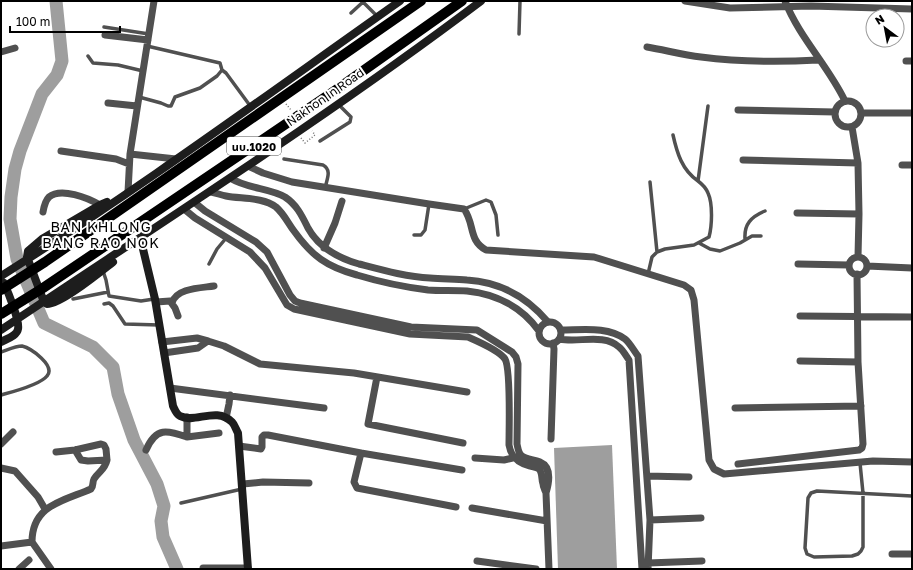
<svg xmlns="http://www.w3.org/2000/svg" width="913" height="570" viewBox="0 0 913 570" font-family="'Golos Text','Noto Sans Thai',sans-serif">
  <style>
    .water { fill: #9e9e9e }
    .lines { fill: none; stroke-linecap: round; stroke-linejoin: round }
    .river { stroke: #9e9e9e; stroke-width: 13 }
    .path { stroke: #727272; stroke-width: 1.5; stroke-dasharray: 1 2; stroke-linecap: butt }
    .lane { stroke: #505050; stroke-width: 3.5 }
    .street { stroke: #505050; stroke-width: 7 }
    .secondary { stroke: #1d1d1d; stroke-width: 8 }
    .primary { stroke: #000; stroke-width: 10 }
    .labels { text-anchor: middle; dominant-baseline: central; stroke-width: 4; stroke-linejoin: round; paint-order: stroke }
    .shield { fill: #fff; stroke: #4c4c4c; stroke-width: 1 }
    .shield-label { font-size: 11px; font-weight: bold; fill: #000 }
    .street-label { font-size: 12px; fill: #000; stroke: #fff }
    .quarter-label { font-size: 14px; letter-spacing: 1px; fill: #000; stroke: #fff }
  </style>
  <rect width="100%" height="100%" fill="#fff"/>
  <path class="water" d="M612,445L617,569H558L554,448Z"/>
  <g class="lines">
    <path class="river" d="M56,1L62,61L57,75L42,94L20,151L15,169L11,197L10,219L17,259L44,323L93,347L113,367L118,394L134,440L157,484L164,506L161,521L163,537L177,569"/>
    <path class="path" d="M286,104L291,110
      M301,138L305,143L315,135L312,131"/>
    <path class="lane" d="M362,1L378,17
      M351,13L363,2
      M104,27L149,34
      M519,34L520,1
      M88,56L93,63L118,65L143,71
      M222,70L226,73L251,107
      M139,97L161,103L168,106H171L175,97L200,88L217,76L222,70L220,63L147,46
      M673,135C677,153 682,170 698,181
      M320,141L350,122L351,117L339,105
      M284,159L323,165C332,170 327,179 325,188
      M650,182L657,252
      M464,209L486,200L491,202L496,215L498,235
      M414,235H421L425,230L429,204
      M745,239C744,224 751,217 765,211
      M699,243L710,249L720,251L740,243L752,236H761
      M209,264L217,249L227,237
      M103,271L106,280L109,296L141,301L154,299
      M648,274L652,257L657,252L665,249L694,245L709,237C712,226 713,204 708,193C706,188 702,184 698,181L708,106
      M73,299L108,292
      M104,304L109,303L113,306L125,324L159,325
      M1,352C7,350 16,346 22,346C31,348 56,366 47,376C40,385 12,392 1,395
      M860,463L863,493V547L861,551L858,554L852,556L814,557L807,554L805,548L808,498L811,493L817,491L912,496
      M181,503L242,489"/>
    <path class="street" d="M685,1L730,8L811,6L912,9
      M785,1C799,37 829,67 845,101
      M105,35L148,40
      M647,47C665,50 683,55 701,57C740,62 780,62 818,60
      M1,52L15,48
      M906,61H912
      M835 114a13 13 0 1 1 26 0a13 13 0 1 1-26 0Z
      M108,103L137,106
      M738,110L835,112
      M861,113H912
      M852,127L858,163L859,214L858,257
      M61,151L116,159L129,164
      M130,154L176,159
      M743,160L858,163
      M902,165H912
      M248,166L263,173L292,182L429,204L464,209C475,224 468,240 486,250L594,257L684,285L691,290L694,300L709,460L714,469L724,474L873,461L912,462
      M230,178C248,189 269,188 285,197C297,205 302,216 308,228C319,248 338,258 359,264C382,270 407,277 430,278C442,279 455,279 467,280C500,282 527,297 548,322
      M128,192L130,154L154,1
      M211,192C216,193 221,195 226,196C241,199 263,197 276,207C284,214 288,223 294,231C312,256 327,267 357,275C380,282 404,287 428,290C441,291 454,290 467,291C496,294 522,307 539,331
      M194,202L205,211L256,242L267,252L290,295L295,301L300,303L411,327L477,330L512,352L516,357L518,364L517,444C518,448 518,453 522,456C527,460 534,459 540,462C552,467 549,483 546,493L549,569
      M184,209L195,218L250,252L265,268L287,305L294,309L410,334L468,337C477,341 499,350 505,359C511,369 509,430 509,445C511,457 518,463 530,466C533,467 537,467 539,469C543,473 541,479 543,484C543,487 545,490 546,493
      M43,212C44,206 45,201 49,197C61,187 88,198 100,205
      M797,213L859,214
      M324,248L335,223L342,201
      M849 266a9 9 0 1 1 18 0a9 9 0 1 1-18 0Z
      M798,264L849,265
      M867,266L912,268
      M156,302L170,301L175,308L178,316
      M172,303C176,288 201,288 214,286
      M800,316L912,317
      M539 333a11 11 0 1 1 22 0a11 11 0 1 1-22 0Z
      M561,330C582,330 608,326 625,339C630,343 634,351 638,356L650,520L648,569
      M560,339C578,343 604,333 619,347C623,350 626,356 629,360L642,569
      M208,341L224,346L260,364L354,373L467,392
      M162,342L197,338L208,341L198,348L164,353
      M800,361L858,362
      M377,377L368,424L463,443
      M170,388L324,408
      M735,408L861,406
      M187,417V437L219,433
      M226,418L229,404L230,395
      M551,439L554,349L553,343
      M1,444L13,432
      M239,446L261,449L262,447V437L264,435H268L361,453L462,470
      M146,450C156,427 167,430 187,437
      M56,452L75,450L101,444L104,445L106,449L107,460
      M361,453L354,482L357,488L456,507
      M475,458L504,460L517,457
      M738,464L859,450L862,448L863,444L858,362L857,274
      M1,468L15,471L38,497L45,509
      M647,476L689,477
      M243,484L263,482L309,483
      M472,508L547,521
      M650,520L701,518
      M32,542C32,505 63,501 91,489C94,485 92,483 94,479C98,472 105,470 107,460L88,461L81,460L75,450
      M1,546L32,542L51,569
      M892,554H912
      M477,561L536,569
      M648,563L702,561
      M203,568H248
      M19,569L29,560"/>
    <path class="secondary" d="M107,202L100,205L42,239L28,251L27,257L44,302L47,304C61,304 100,272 113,262
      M143,236V249L155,299L173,406C175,410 176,414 180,416C195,424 216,406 232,422C235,425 236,430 238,433L248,569
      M1,276C138,190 268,94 400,1
      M1,330C162,222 326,118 481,1
      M1,342C6,339 17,336 18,329C20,321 8,292 4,283"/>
    <path class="primary" d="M1,290L45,262L421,1
      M1,314L43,288L336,90L462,1"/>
  </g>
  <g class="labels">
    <rect class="shield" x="227" y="137" width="54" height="18" rx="3"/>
    <g class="shield-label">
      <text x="254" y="146">นบ.1020</text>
    </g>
    <g class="street-label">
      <text transform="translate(325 97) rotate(-35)">Nakhon In Road</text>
    </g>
    <g class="quarter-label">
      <text x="101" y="226">BAN KHLONG<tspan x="101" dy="16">BANG RAO NOK</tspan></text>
    </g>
  </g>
  <rect width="913" height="570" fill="none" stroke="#000000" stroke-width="4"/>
  <g transform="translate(885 28) rotate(328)"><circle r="19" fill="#ffffff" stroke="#999999"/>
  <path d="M0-3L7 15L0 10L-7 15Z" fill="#000000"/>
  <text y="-6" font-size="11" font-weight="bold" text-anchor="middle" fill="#000000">N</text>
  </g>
  <path d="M10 26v6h110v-6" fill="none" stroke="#000000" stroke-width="2"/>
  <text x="16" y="26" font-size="12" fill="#000000" stroke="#ffffff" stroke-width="3" paint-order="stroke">100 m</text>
</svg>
